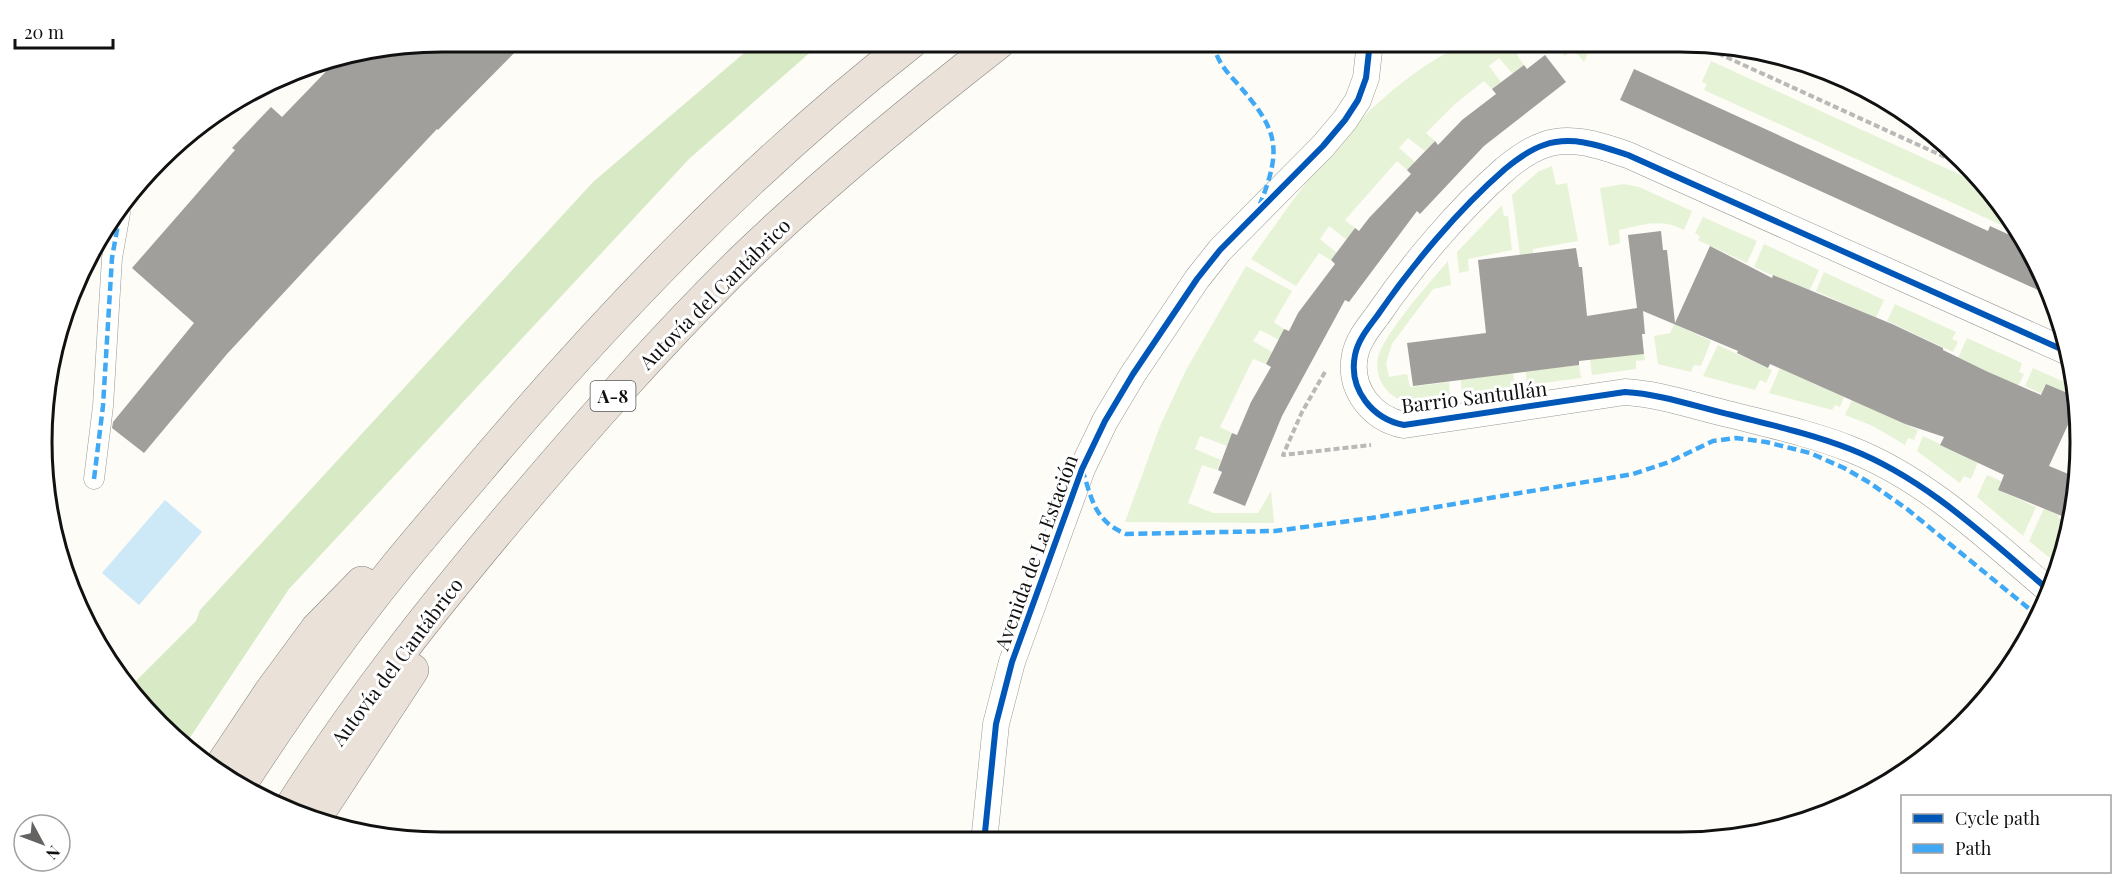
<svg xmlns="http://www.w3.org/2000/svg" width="2123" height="885" viewBox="0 0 2123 885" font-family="'Playfair Display',serif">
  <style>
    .green { fill: #e7f3d7 }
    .forest { fill: #d8eac5 }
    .water { fill: #cde8f7 }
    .building { fill: #a19f9c }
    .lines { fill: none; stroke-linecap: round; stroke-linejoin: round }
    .pedestrian-casing { stroke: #979795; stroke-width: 21 }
    .minor-casing { stroke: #979795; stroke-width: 27 }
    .motorway-casing { stroke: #858482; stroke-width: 34 }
    .path { stroke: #b9b9b8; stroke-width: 4; stroke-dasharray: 6 3; stroke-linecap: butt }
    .pedestrian { stroke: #fffffe; stroke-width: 20 }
    .minor { stroke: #fffffe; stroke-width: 26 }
    .motorway { stroke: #eae1d8; stroke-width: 33 }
    .quiet { stroke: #3fa9f5; stroke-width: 4.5; stroke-dasharray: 9 4.5; stroke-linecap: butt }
    .cycleway-casing { stroke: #fff; stroke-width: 10 }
    .cycleway { stroke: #0057b8; stroke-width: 6 }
    .labels { text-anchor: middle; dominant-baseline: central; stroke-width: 6; stroke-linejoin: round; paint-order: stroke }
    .shield { fill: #fff; stroke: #585858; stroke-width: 1.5 }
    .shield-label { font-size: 18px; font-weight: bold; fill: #111 }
    .street-label { font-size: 20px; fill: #111; stroke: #fff }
    .rim { fill: none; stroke: #111; stroke-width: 3 }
  </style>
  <rect width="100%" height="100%" fill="#fdfcf7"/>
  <path class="green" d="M1469,42H1534L1517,55L1524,65L1513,74L1499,58L1489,66L1501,82L1492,89L1484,81L1455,104L1426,133L1435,141L1425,151L1408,138L1399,148L1415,162L1407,170L1397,161L1345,220L1355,228L1347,240L1329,226L1320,239L1337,253L1331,260L1319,253L1296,286L1251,259C1309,177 1373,84 1469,42Z
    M1552,42H1593L1584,62L1573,49L1565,56Z
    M1711,61L1987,187L1998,198L2019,233L1704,90L1707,84L1702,82Z
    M1552,166L1556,185L1567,183L1578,241L1533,249L1534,261L1521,263L1512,195L1539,171Z
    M1624,184L1639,187L1692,211L1684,230C1660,218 1644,225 1619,230L1620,243L1609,246L1600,188Z
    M1502,205L1504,216H1508L1512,250L1468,259L1469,271L1459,273L1457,252Z
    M1703,217L1757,241L1747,263L1698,240L1700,236L1695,233Z
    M1764,244L1819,270L1809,292L1754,267Z
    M1448,261L1451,285L1433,289L1392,344L1386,363L1389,377L1407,374L1410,387L1449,382L1450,398C1426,401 1398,410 1383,385C1378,378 1376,367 1378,358C1383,335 1431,281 1448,261Z
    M1246,266L1292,291L1274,322L1284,329L1279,340L1260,330L1253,341L1272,352L1266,364L1253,359L1220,427L1232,433L1227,446L1200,436L1195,449L1221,460L1217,470L1202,465L1188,503L1213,513H1258L1271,491L1274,523L1125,522L1160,426L1186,370Z
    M1824,272L1884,300L1876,318L1816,291Z
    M1895,304L1956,332L1952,339L1958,342L1953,352L1887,321Z
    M1674,324L1711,341L1701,366L1694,365L1691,372L1658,364L1654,336L1670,333Z
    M1967,338L2022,363L2019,372L2024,374L2018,386L1958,358Z
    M1588,344L1644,353L1645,360L1636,361V369L1592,375Z
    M1718,345L1772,370L1766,383L1760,380L1755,390L1703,376Z
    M1524,356L1538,370L1579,365L1581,378L1527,385Z
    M1459,366L1474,378L1513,373L1515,388L1462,394Z
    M1780,368L1844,397L1840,407L1835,405L1832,410L1769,393Z
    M2033,368L2075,387L2077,397L2046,384L2042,394L2025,386Z
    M1852,400L1918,430L1914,440L1908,438L1905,445L1873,426L1845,415Z
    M1923,436L1978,462L1971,479L1964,476L1960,483L1917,451Z
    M1987,475L2001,481L1998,490L2036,507L2023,536L1977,497Z
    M2047,502L2062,508L2058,518L2071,523L2061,567L2029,541Z"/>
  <path class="forest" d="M757,42H822L689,159L289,589L185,745L130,687L196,621L200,610L593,182Z"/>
  <path class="water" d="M165,500L202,532L139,605L102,573Z"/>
  <path class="building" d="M442,42H525L438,130L437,129L315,259L227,354L144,453L112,428L113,422L194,323L132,268L235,150L232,148L271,107L282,117L338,59Z
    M1545,55L1566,82L1484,146L1420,214L1417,211L1349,302L1345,300L1282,416L1245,506L1213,493L1222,472L1218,470L1232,433L1237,435L1251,402L1271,367L1266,364L1284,329L1289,331L1298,313L1335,264L1331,260L1355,228L1359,231L1369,218L1411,174L1407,170L1435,141L1438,145L1462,120L1496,94L1492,89L1524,65L1527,69Z
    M1634,69L1988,231L1990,226L2025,242L2040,265L2051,296L1620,100Z
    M1661,231L1663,250H1667L1675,323L1710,246L1772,278L1773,275L1892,324L1943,348V350L1986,371L2041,395L2046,384L2077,397L2069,414L2072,416L2049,466L2078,478V494L2072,520L1998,490L2004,475L1940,445L1944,437L1905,424L1770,364L1768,368L1737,353L1738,351L1643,311L1645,334H1642L1644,354L1579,361V365L1413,386L1407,343L1486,333L1478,260L1576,248L1579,267H1582L1587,316L1637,308L1628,235Z"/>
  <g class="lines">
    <g class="pedestrian-casing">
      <path id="pedestrian" d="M94,479L103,406L112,258L120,213"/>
    </g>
    <g class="minor-casing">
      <path id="minor" d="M2050,591C1988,539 1927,479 1850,449C1812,434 1771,425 1732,415C1697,407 1661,394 1625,392L1404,425C1373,419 1348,390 1355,355C1358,340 1368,328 1377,316C1412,265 1458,210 1505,169C1517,159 1529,150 1544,145C1572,135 1601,146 1628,155L2070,353
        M984,842L996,724L1012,662L1082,469L1105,421L1133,374L1197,279L1220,250L1323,146L1345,120L1358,100L1366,78L1370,42"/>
    </g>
    <g class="motorway-casing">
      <path id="motorway" d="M218,771L272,690L317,629L362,583
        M241,783C289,709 341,635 397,566C423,534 451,502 478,470C610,314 750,168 911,42
        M290,809C357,703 434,606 515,510C589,423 664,337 746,257C826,180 912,110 999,42
        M313,821L412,670"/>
    </g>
    <path class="path" d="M1702,46L1971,169
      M1325,372L1302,412L1283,455L1371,445"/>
    <use href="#pedestrian" class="pedestrian"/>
    <use href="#minor" class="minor"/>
    <use href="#motorway" class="motorway"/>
    <path class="quiet" d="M1213,42C1216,59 1224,69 1236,82C1276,128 1284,145 1260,204
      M1082,469C1092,499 1094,521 1126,534L1275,531L1371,518L1633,474L1669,462L1713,441L1736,438L1766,442L1810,453L1844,468L1870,483L1907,509L2038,616
      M94,479L103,406L112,258L120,213"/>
    <g class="cycleway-casing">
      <path id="cycleway" d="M2050,591C1988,539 1927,479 1850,449C1812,434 1771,425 1732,415C1697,407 1661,394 1625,392L1404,425C1373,419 1348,390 1355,355C1358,340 1368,328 1377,316C1412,265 1458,210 1505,169C1517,159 1529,150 1544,145C1572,135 1601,146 1628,155L2070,353
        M984,842L996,724L1012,662L1082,469L1105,421L1133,374L1197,279L1220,250L1323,146L1345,120L1358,100L1366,78L1370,42"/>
    </g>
    <use href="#cycleway" class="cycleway"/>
  </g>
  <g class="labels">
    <rect class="shield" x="590.5" y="381" width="45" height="30" rx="4.5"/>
    <g class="shield-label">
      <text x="613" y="396">A-8</text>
    </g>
    <g class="street-label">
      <text transform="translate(714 293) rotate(-45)">Autovía del Cantábrico</text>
      <text transform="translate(1474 396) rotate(-7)">Barrio Santullán</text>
      <text transform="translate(1035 552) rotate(-70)">Avenida de La Estación</text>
      <text transform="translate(396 661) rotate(-53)">Autovía del Cantábrico</text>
    </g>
  </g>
  <path d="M0 0H2123V885H0ZM442 52H1680A390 390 0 0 1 2070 442V442A390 390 0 0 1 1680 832H442A390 390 0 0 1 52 442V442A390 390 0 0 1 442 52Z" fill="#fff" fill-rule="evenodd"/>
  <path class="rim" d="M442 52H1680A390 390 0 0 1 2070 442V442A390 390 0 0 1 1680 832H442A390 390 0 0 1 52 442V442A390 390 0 0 1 442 52Z"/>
  <rect x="1901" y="795" width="210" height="78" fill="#ffffff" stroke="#a0a0a0" stroke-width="1.5"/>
  <rect x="1913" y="814" width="30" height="9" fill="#0057b8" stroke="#a0a0a0" stroke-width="1.5"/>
  <text x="1955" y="825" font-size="18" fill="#111111">Cycle path</text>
  <rect x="1913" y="844" width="30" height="9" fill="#3fa9f5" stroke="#a0a0a0" stroke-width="1.5"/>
  <text x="1955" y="855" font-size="18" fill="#111111">Path</text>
  <g transform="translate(42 843) rotate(131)"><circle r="28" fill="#ffffff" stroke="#a0a0a0" stroke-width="1.5"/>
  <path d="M0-4.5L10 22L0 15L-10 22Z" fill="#646362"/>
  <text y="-9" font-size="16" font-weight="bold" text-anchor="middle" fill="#111111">N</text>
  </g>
  <path d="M15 39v9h98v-9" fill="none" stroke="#111111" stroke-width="3"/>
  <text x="24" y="39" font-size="18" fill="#111111" stroke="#ffffff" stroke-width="4.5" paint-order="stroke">20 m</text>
</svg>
